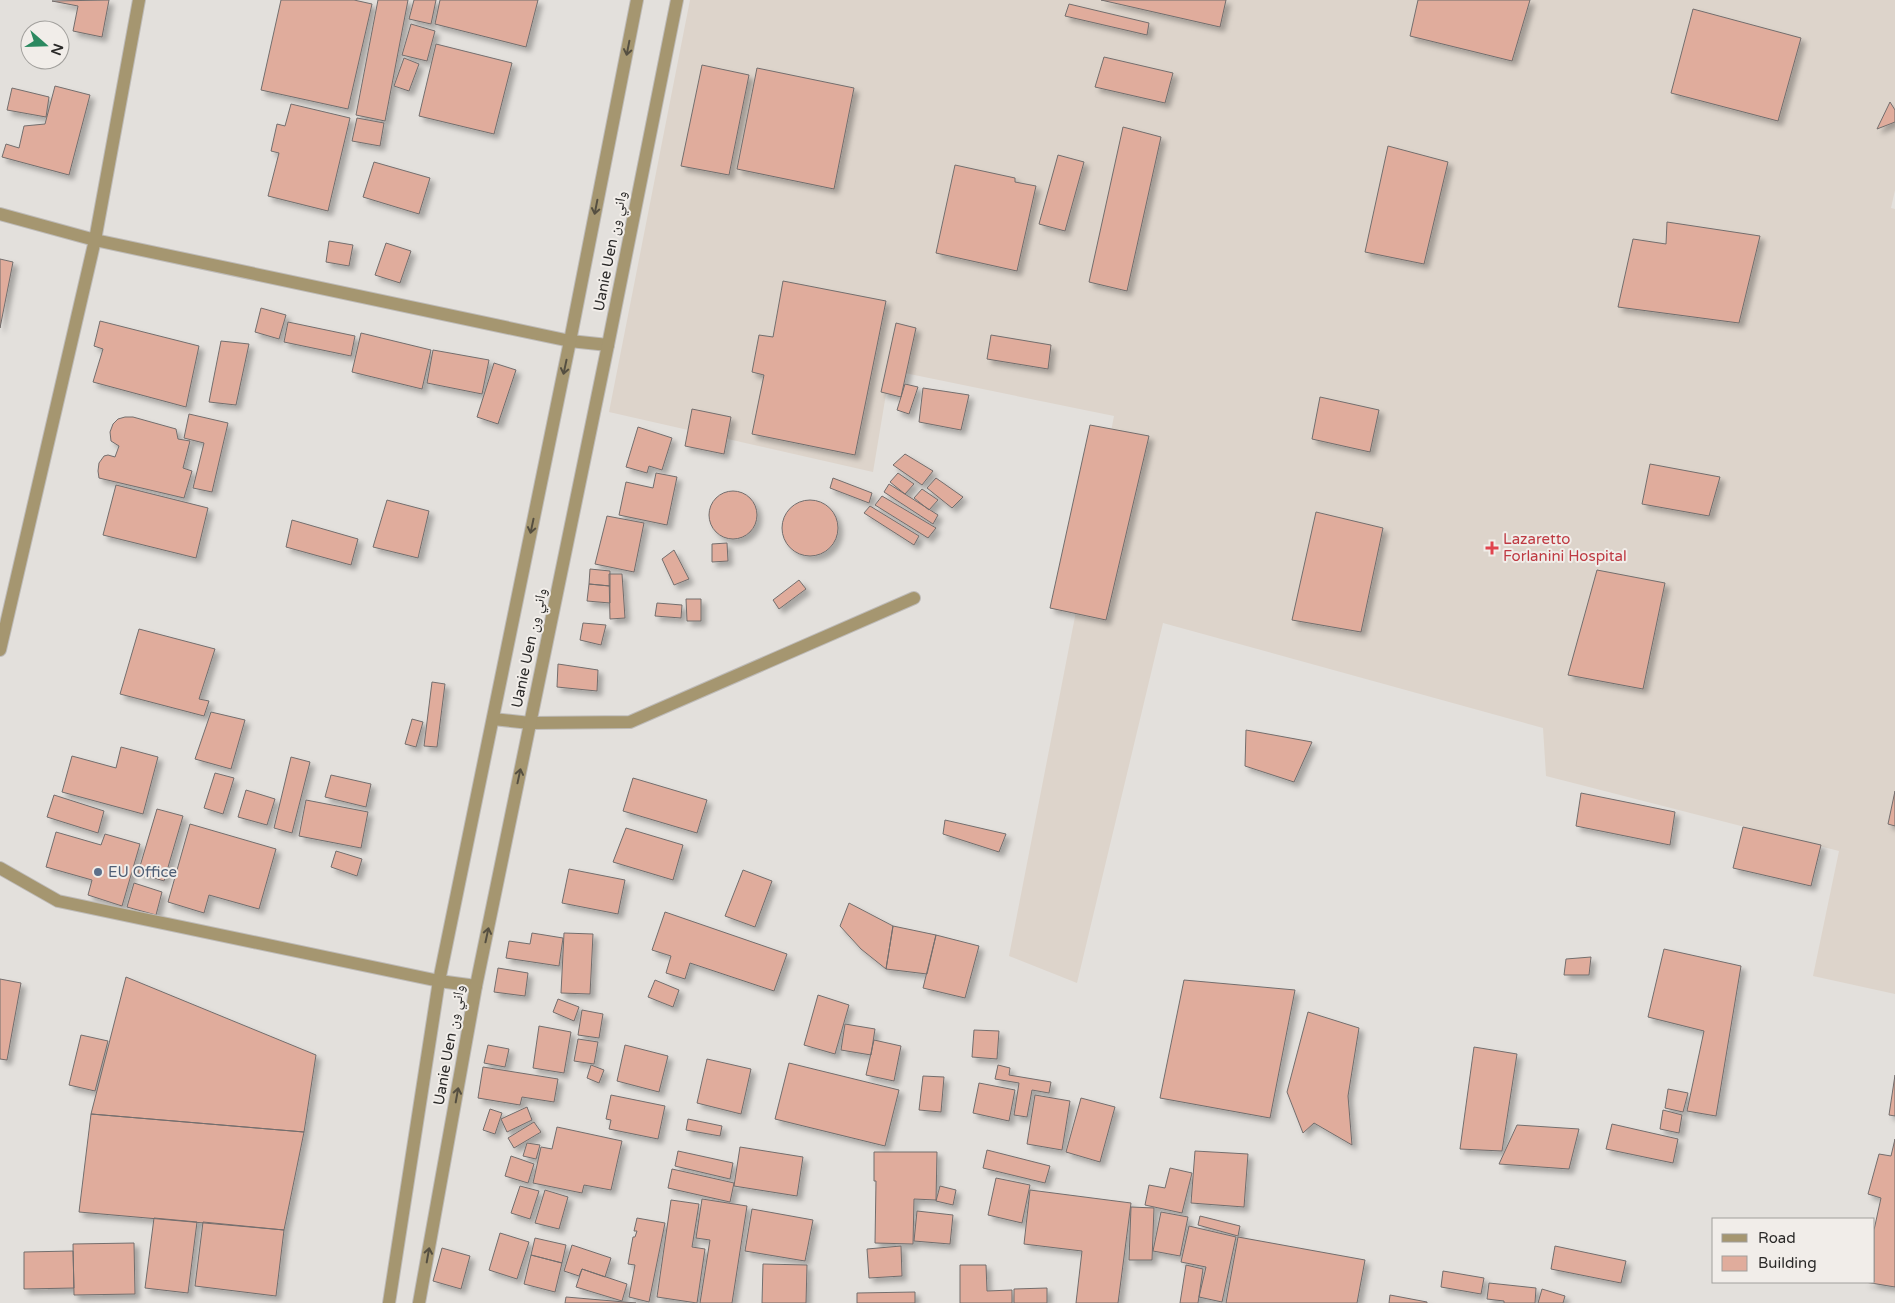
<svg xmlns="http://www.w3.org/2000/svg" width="1895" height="1303" viewBox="0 0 1895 1303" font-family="'Varela Round','Noto Naskh Arabic',sans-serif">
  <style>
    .built { fill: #ddd4cb }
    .building { fill: #e0ac9c; stroke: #736e6d; filter: url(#shadow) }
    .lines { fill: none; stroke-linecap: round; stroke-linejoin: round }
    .minor-casing { stroke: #bebbb8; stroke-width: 14 }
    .tertiary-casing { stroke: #bebbb8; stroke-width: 14 }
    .minor { stroke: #a59670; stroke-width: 12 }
    .tertiary { stroke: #a59670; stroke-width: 12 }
    .oneway { stroke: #554f41 }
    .health-dot { fill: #e0444e; stroke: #f1ede9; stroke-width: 2 }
    .service-dot { fill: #5c6f8a; stroke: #f1ede9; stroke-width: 2 }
    .labels { text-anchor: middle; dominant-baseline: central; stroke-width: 4; stroke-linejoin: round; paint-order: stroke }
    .street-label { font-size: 15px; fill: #2a2928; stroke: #f1ede9 }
    .health-label { font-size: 15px; fill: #be3a42; stroke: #f1ede9; text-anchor: start }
    .service-label { font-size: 15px; fill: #4e5e75; stroke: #f1ede9; text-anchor: start }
  </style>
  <defs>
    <filter id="shadow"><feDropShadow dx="4.5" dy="4.5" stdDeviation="2.5" flood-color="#0004"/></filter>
  </defs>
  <rect width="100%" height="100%" fill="#e3e0dc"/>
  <path class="built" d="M690,0H1895V190L1891,208L1895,209V994L1813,976L1839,851L1546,776L1543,728L1163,623L1077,983L1009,956L1114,416L890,370L873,472L609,412Z"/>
  <path class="building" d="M109,0L102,37L73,31L78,6L52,1Z
    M281,0H354L372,4L348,109L261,90Z
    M378,0H408L385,121L356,115Z
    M414,0H436L431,24L409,19Z
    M440,0H538L526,47L435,24Z
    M1101,0H1226L1220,27Z
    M1418,0H1530L1512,61L1410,36Z
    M1069,4L1149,23L1147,35L1065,16Z
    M1693,9L1801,38L1778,121L1671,93Z
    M411,24L435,31L427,61L402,55Z
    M436,44L512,63L494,134L419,116Z
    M1104,57L1173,73L1165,103L1095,87Z
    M404,58L419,64L409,91L394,86Z
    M702,65L749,75L729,175L681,166Z
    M757,68L854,88L834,189L737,169Z
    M55,86L90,95L69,175L2,157L6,144L19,148L24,126L45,124Z
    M12,88L49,97L46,117L7,110Z
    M1890,102L1895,110V122L1877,129Z
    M291,104L350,118L328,211L268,196L279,153L271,151L277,124L285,126Z
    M357,118L384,123L380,146L352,141Z
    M1123,127L1161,137L1127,291L1089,282Z
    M1388,146L1448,162L1424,264L1365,252Z
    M1058,155L1084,162L1065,231L1039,224Z
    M374,162L430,178L419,214L363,197Z
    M955,165L1015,178V182L1036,186L1017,271L936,253Z
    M1667,222L1760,236L1739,323L1618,307L1633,239L1666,244Z
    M329,241L353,245L349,266L326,262Z
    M386,243L411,251L400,283L375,275Z
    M0,259L13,262L0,328Z
    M783,281L886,301L855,455L752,434L764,375L752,372L759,335L773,337Z
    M261,308L286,315L279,339L255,332Z
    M100,321L199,346L186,407L93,382L103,349L94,346Z
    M288,322L355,336L351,356L284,342Z
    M896,323L916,328L901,397L881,392Z
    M361,333L431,350L422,389L352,372Z
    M991,335L1051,345L1048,369L987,359Z
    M221,341L249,344L236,405L209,402Z
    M433,350L489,360L482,394L427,383Z
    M494,363L516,370L498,424L477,417Z
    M905,384L918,387L909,414L897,410Z
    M923,388L969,395L961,430L919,422Z
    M1320,397L1379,410L1370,452L1312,439Z
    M692,409L731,417L724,454L685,446Z
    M189,414L228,423L212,492L193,488L204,443L184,438Z
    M125,417H133L176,429L178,439L190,441L183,468L192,471L184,498L99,478L98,471L99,463L104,456L108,455L115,457L119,446L111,441L110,432L113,424L118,419Z
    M1090,425L1149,436L1106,620L1050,608Z
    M638,427L672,438L662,470L649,466L647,473L626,467Z
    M905,454L933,471L922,485L893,465Z
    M1650,464L1720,477L1709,516L1642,504Z
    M656,473L677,477L667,525L619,515L626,482L653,488Z
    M898,473L914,484L905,494L890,482Z
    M833,478L872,493L869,503L830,488Z
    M936,478L963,497L952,508L927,488Z
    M889,484L938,515L933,524L884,492Z
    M116,485L208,508L196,558L103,535Z
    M922,489L938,500L929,510L914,498Z
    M709 515a24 24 0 1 1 48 0a24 24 0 1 1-48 0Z
    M882,496L936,528L928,538L875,505Z
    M387,500L429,511L418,558L373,547Z
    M782 528a28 28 0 1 1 56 0a28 28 0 1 1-56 0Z
    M870,506L919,536L914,545L864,513Z
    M1316,512L1383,528L1361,632L1292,620Z
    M607,516L644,523L634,572L595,564Z
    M292,520L358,539L351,565L286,547Z
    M727,543L728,561L712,562V544Z
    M674,550L689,579L674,585L662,559Z
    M590,569L610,571V586L589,584Z
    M1597,570L1665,583L1643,689L1568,675Z
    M609,574H622L625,618L610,619Z
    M799,580L806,589L779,609L773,600Z
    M589,584L610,586V603L587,601Z
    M686,599H701V621H687Z
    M657,603L682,605L681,618L655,616Z
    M583,623L606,625L601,645L580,640Z
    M139,629L215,649L199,699L209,701L204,716L120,694Z
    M558,664L598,670L597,691L557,687Z
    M432,682L445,684L437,747L424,746Z
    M211,712L245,720L231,769L195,759Z
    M412,719L423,722L416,747L405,744Z
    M1246,730L1312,742L1294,782L1245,766Z
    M121,747L158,757L143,814L62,792L72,756L116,768Z
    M291,757L310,762L292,833L274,828Z
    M215,773L234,778L223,814L204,808Z
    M331,775L371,784L366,807L325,797Z
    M633,778L707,800L697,833L623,811Z
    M246,790L275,799L267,825L238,817Z
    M1895,791V826L1888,824Z
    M1581,793L1675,812L1670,845L1576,826Z
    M54,795L104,811L98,833L47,817Z
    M306,800L368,812L361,848L299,836Z
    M157,809L183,816L164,881L138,873Z
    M945,820L1006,834L999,852L943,834Z
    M190,824L276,849L259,909L209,895L204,913L168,902Z
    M1743,827L1821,845L1811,886L1733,868Z
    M626,828L683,845L673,880L613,862Z
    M56,832L101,845L105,834L140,844L122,906L88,895L92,880L46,867Z
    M336,851L362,859L357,876L331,867Z
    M569,869L625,880L618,914L562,903Z
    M743,870L772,881L755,927L725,916Z
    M134,883L162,892L156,915L127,907Z
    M849,903L893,926L886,969L861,949L840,926Z
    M665,912L787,954L774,991L690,963L685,979L666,973L671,956L652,950Z
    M893,926L936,935L927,974L886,969Z
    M532,933L563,938L559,966L506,958L509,941L530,944Z
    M564,933L593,934L590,994L561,993Z
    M936,935L979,946L965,998L923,988Z
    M1664,949L1741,966L1716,1116L1687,1111L1704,1031L1648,1017Z
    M1591,957L1589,975H1564L1566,959Z
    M498,968L528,973L525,996L494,992Z
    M126,977L316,1055L304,1132L91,1114Z
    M0,979L21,983L7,1060L0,1059Z
    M655,980L679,990L673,1007L648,997Z
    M1184,980L1295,990L1270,1118L1160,1098Z
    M818,995L849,1005L835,1054L804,1045Z
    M558,999L579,1007L574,1021L553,1012Z
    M582,1010L603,1014L599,1038L578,1035Z
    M1308,1012L1359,1028L1348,1096L1352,1145L1314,1123L1303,1133L1287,1092Z
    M845,1024L875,1029L871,1055L841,1050Z
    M539,1026L571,1032L564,1073L533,1068Z
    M974,1030L999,1031L997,1059L972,1057Z
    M81,1035L108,1041L95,1091L69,1085Z
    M578,1039L598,1042L594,1064L574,1061Z
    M874,1040L901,1046L894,1081L866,1075Z
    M488,1045L509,1049L505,1067L484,1063Z
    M625,1045L668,1056L659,1092L617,1081Z
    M1474,1047L1517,1054L1502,1151L1460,1149Z
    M707,1059L751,1069L741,1114L697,1103Z
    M789,1063L899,1090L885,1146L775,1119Z
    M591,1065L604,1070L599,1083L587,1078Z
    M998,1065L1010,1068L1009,1075L1051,1082L1049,1093L1032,1090L1027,1117L1014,1115L1019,1083L995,1079Z
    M483,1067L558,1079L554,1102L522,1097L520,1105L478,1098Z
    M1895,1075V1116L1889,1115Z
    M923,1076L944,1077L941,1112L919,1110Z
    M979,1083L1015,1090L1009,1121L973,1113Z
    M1668,1089L1688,1093L1683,1112L1665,1108Z
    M611,1095L665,1106L658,1139L609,1129L611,1120L606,1119Z
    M1035,1095L1070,1101L1062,1150L1027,1144Z
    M1081,1098L1115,1107L1100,1162L1066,1152Z
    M527,1107L532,1120L507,1132L501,1119Z
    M490,1109L502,1113L495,1134L483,1130Z
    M1663,1110L1682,1115L1679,1133L1660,1129Z
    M91,1114L304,1132L284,1230L79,1212Z
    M688,1119L722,1126L720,1136L686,1130Z
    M534,1122L541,1132L514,1148L508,1138Z
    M1612,1124L1678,1139L1673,1163L1606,1149Z
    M1517,1125L1579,1129L1569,1169L1499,1164Z
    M557,1127L622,1141L611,1190L584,1185L582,1193L533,1183L541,1147L552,1149Z
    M1895,1139V1287L1865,1282H1874V1230L1881,1198L1868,1194L1879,1154L1891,1156Z
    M527,1143L540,1145L536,1159L523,1156Z
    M740,1147L803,1157L797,1196L734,1186Z
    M987,1150L1050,1166L1045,1183L983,1168Z
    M678,1151L733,1163L730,1179L675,1166Z
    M1195,1151L1248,1154L1244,1207L1191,1203Z
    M874,1152H937L936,1200L914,1199L913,1244L875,1243L876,1181H874Z
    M511,1156L534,1164L528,1183L505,1176Z
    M1170,1168L1192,1173L1182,1213L1145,1205L1149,1185L1165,1188Z
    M672,1169L734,1183L730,1202L668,1188Z
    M996,1178L1030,1185L1022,1223L988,1215Z
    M520,1186L539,1191L530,1219L511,1213Z
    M940,1186L956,1190L953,1205L936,1201Z
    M545,1190L568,1197L559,1229L535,1223Z
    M1030,1190L1131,1203L1118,1303H1076L1082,1251L1024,1244Z
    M702,1199L747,1206L732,1303H700L710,1240L696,1238Z
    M671,1200L699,1204L692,1247L705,1249L697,1303L657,1297Z
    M1131,1207L1154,1208L1152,1260H1129Z
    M752,1209L813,1220L805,1261L745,1251Z
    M917,1211L953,1215L950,1244L914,1241Z
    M1161,1212L1188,1217L1180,1256L1153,1251Z
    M1200,1216L1240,1226L1238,1236L1198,1225Z
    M154,1218L197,1222L188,1293L145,1288Z
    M637,1218L665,1223L649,1302L629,1297L635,1265L628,1264L633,1237H635L637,1231H634Z
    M203,1222L284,1230L276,1296L195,1286Z
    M1189,1226L1236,1237L1222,1302L1199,1297L1206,1267L1181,1262Z
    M500,1233L529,1242L517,1279L489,1270Z
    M1238,1237L1365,1260L1357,1303H1226Z
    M535,1238L566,1245L562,1263L531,1255Z
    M134,1243L135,1294L74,1295L73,1244Z
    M572,1245L611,1258L605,1277L582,1269L579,1276L564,1271Z
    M901,1246L902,1276L869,1278L867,1249Z
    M1555,1246L1626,1261L1621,1283L1551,1269Z
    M442,1248L470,1256L461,1289L433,1281Z
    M73,1251L74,1288L24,1289V1252Z
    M531,1255L562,1263L555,1292L524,1284Z
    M763,1264L807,1265L806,1303H762Z
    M960,1265H986L987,1291L1012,1290V1303H960Z
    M1186,1265L1203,1269L1198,1303H1180Z
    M582,1269L627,1284L622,1301L576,1287Z
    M1443,1271L1484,1278L1481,1294L1441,1287Z
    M1489,1283L1536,1288L1535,1303H1504V1301L1487,1299Z
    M1047,1288V1303H1014V1289Z
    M1542,1289L1565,1296L1563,1303H1538Z
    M915,1292V1303H857V1293Z
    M1390,1295L1427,1302V1303H1389Z
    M566,1297L636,1303H565Z"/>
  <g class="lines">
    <g class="minor-casing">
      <path id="minor" d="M0,214L95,240L570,341L608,345
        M0,650L95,240L139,0
        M493,719L530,723L630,722L914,598
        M0,868L58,901L439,981L476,986"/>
    </g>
    <g class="tertiary-casing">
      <path id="tertiary" d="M389,1303L439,981L570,341L637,0
        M419,1303L476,986L608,345L677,0"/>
    </g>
    <use href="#minor" class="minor"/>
    <use href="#tertiary" class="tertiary"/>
  </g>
  <defs><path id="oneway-shaft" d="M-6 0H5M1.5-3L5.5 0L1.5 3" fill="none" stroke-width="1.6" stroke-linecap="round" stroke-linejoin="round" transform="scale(1.25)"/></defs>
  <g class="oneway">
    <use href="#oneway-shaft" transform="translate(628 48) rotate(101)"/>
    <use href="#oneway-shaft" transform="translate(596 207) rotate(101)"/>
    <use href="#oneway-shaft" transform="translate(565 367) rotate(102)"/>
    <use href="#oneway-shaft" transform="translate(532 526) rotate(102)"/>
    <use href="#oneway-shaft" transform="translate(519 776) rotate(-78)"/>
    <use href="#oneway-shaft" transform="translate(487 935) rotate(-78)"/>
    <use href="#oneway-shaft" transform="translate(457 1095) rotate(-80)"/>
    <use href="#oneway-shaft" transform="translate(428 1255) rotate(-80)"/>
  </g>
  <path class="health-dot" d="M1489.5 540.5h5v5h5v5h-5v5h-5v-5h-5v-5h5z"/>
  <circle class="service-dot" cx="98" cy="872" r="5"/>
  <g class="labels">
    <g class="street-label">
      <text transform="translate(610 251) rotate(-79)">Uanie Uen واني ون</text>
      <text transform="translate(529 648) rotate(-78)">Uanie Uen واني ون</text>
      <text transform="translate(449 1045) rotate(-80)">Uanie Uen واني ون</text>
    </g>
    <g class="health-label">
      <text x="1503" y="539">Lazaretto<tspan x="1503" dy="17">Forlanini Hospital</tspan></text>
    </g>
    <g class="service-label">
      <text x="108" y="872">EU Office</text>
    </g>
  </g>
  <rect x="1712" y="1218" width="162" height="65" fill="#f1ede9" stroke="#a19f9c"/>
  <rect x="1722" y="1234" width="25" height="8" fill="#a59670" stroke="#a19f9c"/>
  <text x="1758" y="1243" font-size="15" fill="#2a2928">Road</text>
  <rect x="1722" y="1256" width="25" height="15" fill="#e0ac9c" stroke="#a19f9c"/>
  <text x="1758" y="1268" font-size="15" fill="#2a2928">Building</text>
  <g transform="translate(45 45) rotate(110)"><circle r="24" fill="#f1ede9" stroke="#a19f9c"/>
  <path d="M0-4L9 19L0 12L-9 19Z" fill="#2b8960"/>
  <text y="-8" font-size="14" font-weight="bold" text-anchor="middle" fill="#2a2928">N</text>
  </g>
</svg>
